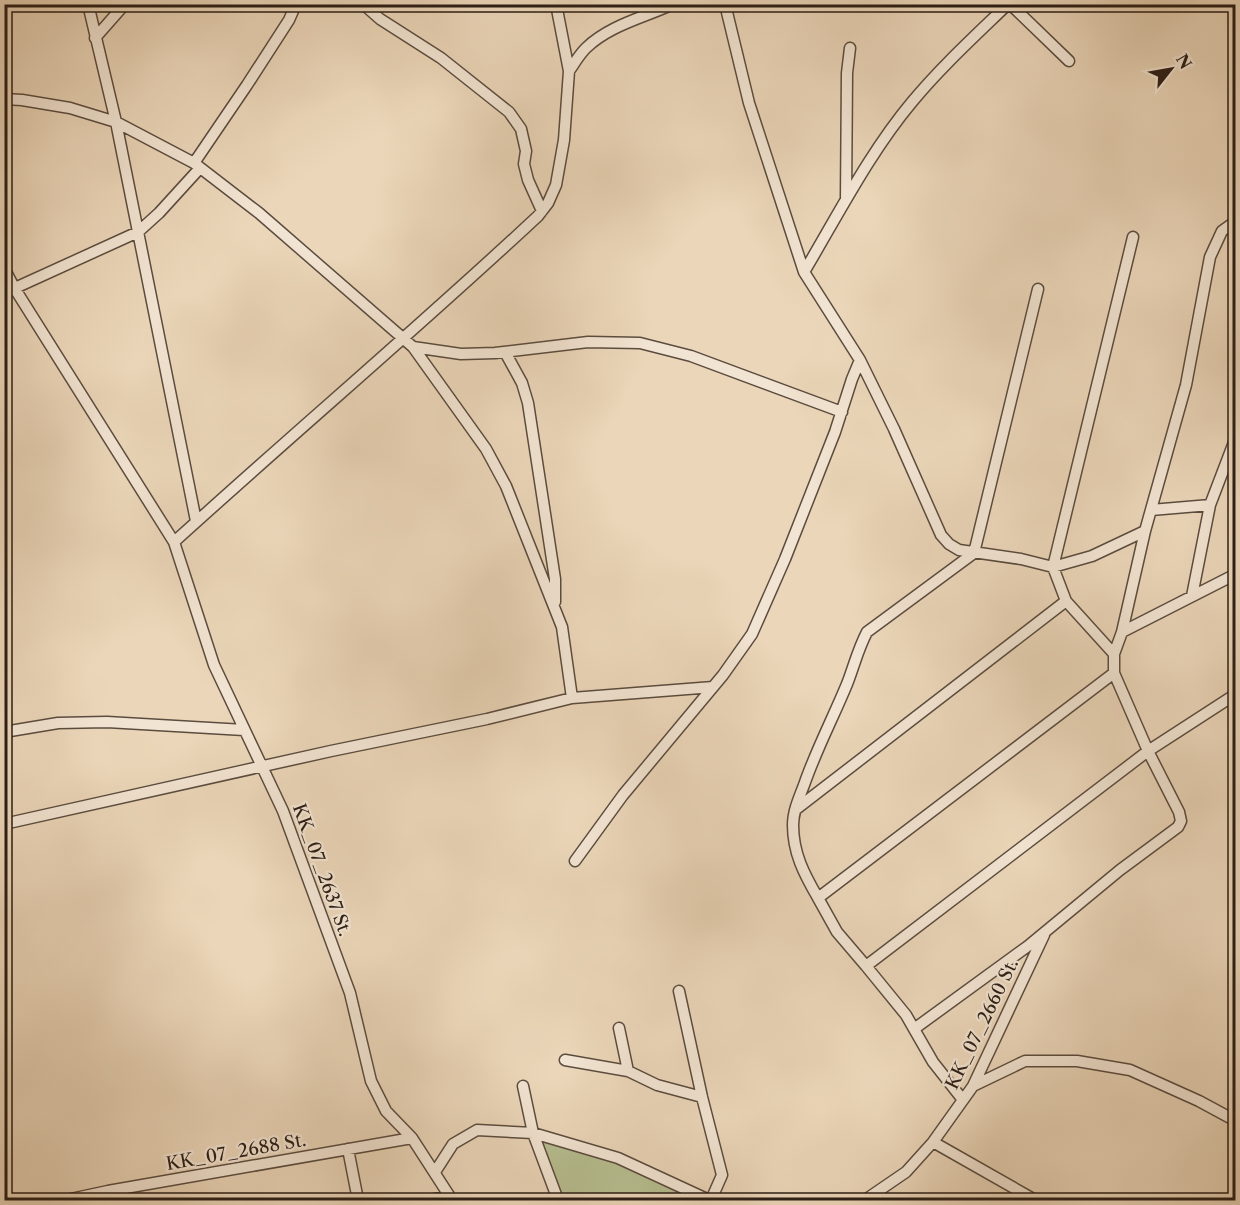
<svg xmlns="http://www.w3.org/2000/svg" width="1240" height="1205" viewBox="0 0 1240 1205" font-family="'Libre Caslon Text',serif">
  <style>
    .green { fill: #b6be90; stroke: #706e53; stroke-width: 1.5 }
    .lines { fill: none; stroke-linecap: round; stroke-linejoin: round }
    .minor-casing { stroke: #5b4c3f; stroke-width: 13 }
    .minor { stroke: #f2e4d2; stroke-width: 10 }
    .labels { text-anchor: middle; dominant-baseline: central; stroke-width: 4.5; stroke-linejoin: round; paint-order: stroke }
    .street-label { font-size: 18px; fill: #2b1e16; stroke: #f2e4d2 }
  </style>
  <rect width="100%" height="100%" fill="#ebd6b9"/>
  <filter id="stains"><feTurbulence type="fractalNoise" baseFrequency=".00333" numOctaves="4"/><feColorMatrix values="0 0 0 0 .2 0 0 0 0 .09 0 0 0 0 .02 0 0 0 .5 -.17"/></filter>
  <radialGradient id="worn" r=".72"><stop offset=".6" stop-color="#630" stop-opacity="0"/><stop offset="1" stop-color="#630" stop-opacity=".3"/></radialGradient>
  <path class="green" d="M533,1133L618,1158L709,1200H558Z"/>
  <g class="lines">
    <g class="minor-casing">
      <path id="minor" d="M88,4L116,122L196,521
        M363,4L380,19L441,58L509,112L521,129L526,151L524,164L528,180L542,211
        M1010,4L1069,61
        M95,38L125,4
        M569,71C574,64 579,55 586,48C610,25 643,18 673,4
        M4,99L22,100L70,108L116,122L194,163L259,213L413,347L486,449L506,486L562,627L572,698
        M194,163L247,85L289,20L296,4
        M846,200L847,73L850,48
        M4,268L15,289L174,542L214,665L283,811L350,993L371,1081L386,1111L412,1138L452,1200
        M804,272C838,215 870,152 912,102C941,67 975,36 1008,4
        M4,293L138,232L159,213L200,168
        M413,347L461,354L495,353L588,342L640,343L691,356L842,412
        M505,352L522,383L528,403L555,579V602
        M860,360L894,429L941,535L949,544L959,550L1021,559L1053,567L1092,556L1145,531
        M1151,510L1210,505
        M174,542C294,433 419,327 538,216L548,203L556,185L564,140L569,71L556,4
        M1192,596L1210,505L1236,437
        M1122,632L1236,574
        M1114,654L1066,601L1053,567L1133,237
        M1114,673L818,898L837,932L866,966L1148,751L1236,694
        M4,732L58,723L107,722L244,730
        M795,810L1066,601
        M4,824L331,751L487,719L572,698L713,687
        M575,861L623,795L723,675L752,634L785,559L835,432L852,379L860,360L804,272L749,103L725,4
        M818,898C804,874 793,853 793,825C793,811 799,798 804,785C816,750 833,718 847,684C854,666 858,649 867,632L974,553L1038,289
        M866,966L906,1015L914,1029L1028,946L1120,870L1178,827L1181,821L1179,812L1148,751L1114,673V654L1122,632L1145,531L1186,385L1210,257L1222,231L1236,221
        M679,991L702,1097L722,1175L711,1200
        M619,1028L628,1071
        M914,1029L933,1062L963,1100
        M565,1060L628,1071L657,1085L702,1097
        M523,1086L533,1133L558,1200
        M973,1086L1025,1061H1077L1130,1070L1199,1101L1236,1121
        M933,1142L1035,1200
        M348,1149L358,1200
        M435,1172L453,1144L477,1130L533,1133L618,1158L709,1200
        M66,1200L108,1191L412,1138
        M431,1200L449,1195
        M865,1200L906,1172L933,1142L973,1086L1044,935"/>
    </g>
    <use href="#minor" class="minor"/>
  </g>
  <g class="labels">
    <g class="street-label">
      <text transform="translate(322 870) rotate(70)">KK_07_2637 St.</text>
      <text transform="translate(982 1024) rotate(-64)">KK_07_2660 St.</text>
      <text transform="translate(236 1152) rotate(-10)">KK_07_2688 St.</text>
    </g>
  </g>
  <rect width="1240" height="1205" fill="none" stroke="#ebd6b9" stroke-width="24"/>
  <rect x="6" y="6" width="1228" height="1193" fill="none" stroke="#2b1e16" stroke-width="3"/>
  <rect x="12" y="12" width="1216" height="1181" fill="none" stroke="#2b1e16" stroke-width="1.5"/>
  <g transform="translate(1171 69) rotate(59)" stroke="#f2e4d2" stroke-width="4.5" paint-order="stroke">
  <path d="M0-4.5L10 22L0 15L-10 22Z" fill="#2b1e16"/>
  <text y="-9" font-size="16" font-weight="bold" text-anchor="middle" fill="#2b1e16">N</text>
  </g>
  <rect width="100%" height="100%" filter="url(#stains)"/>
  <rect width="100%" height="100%" fill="url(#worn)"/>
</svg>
